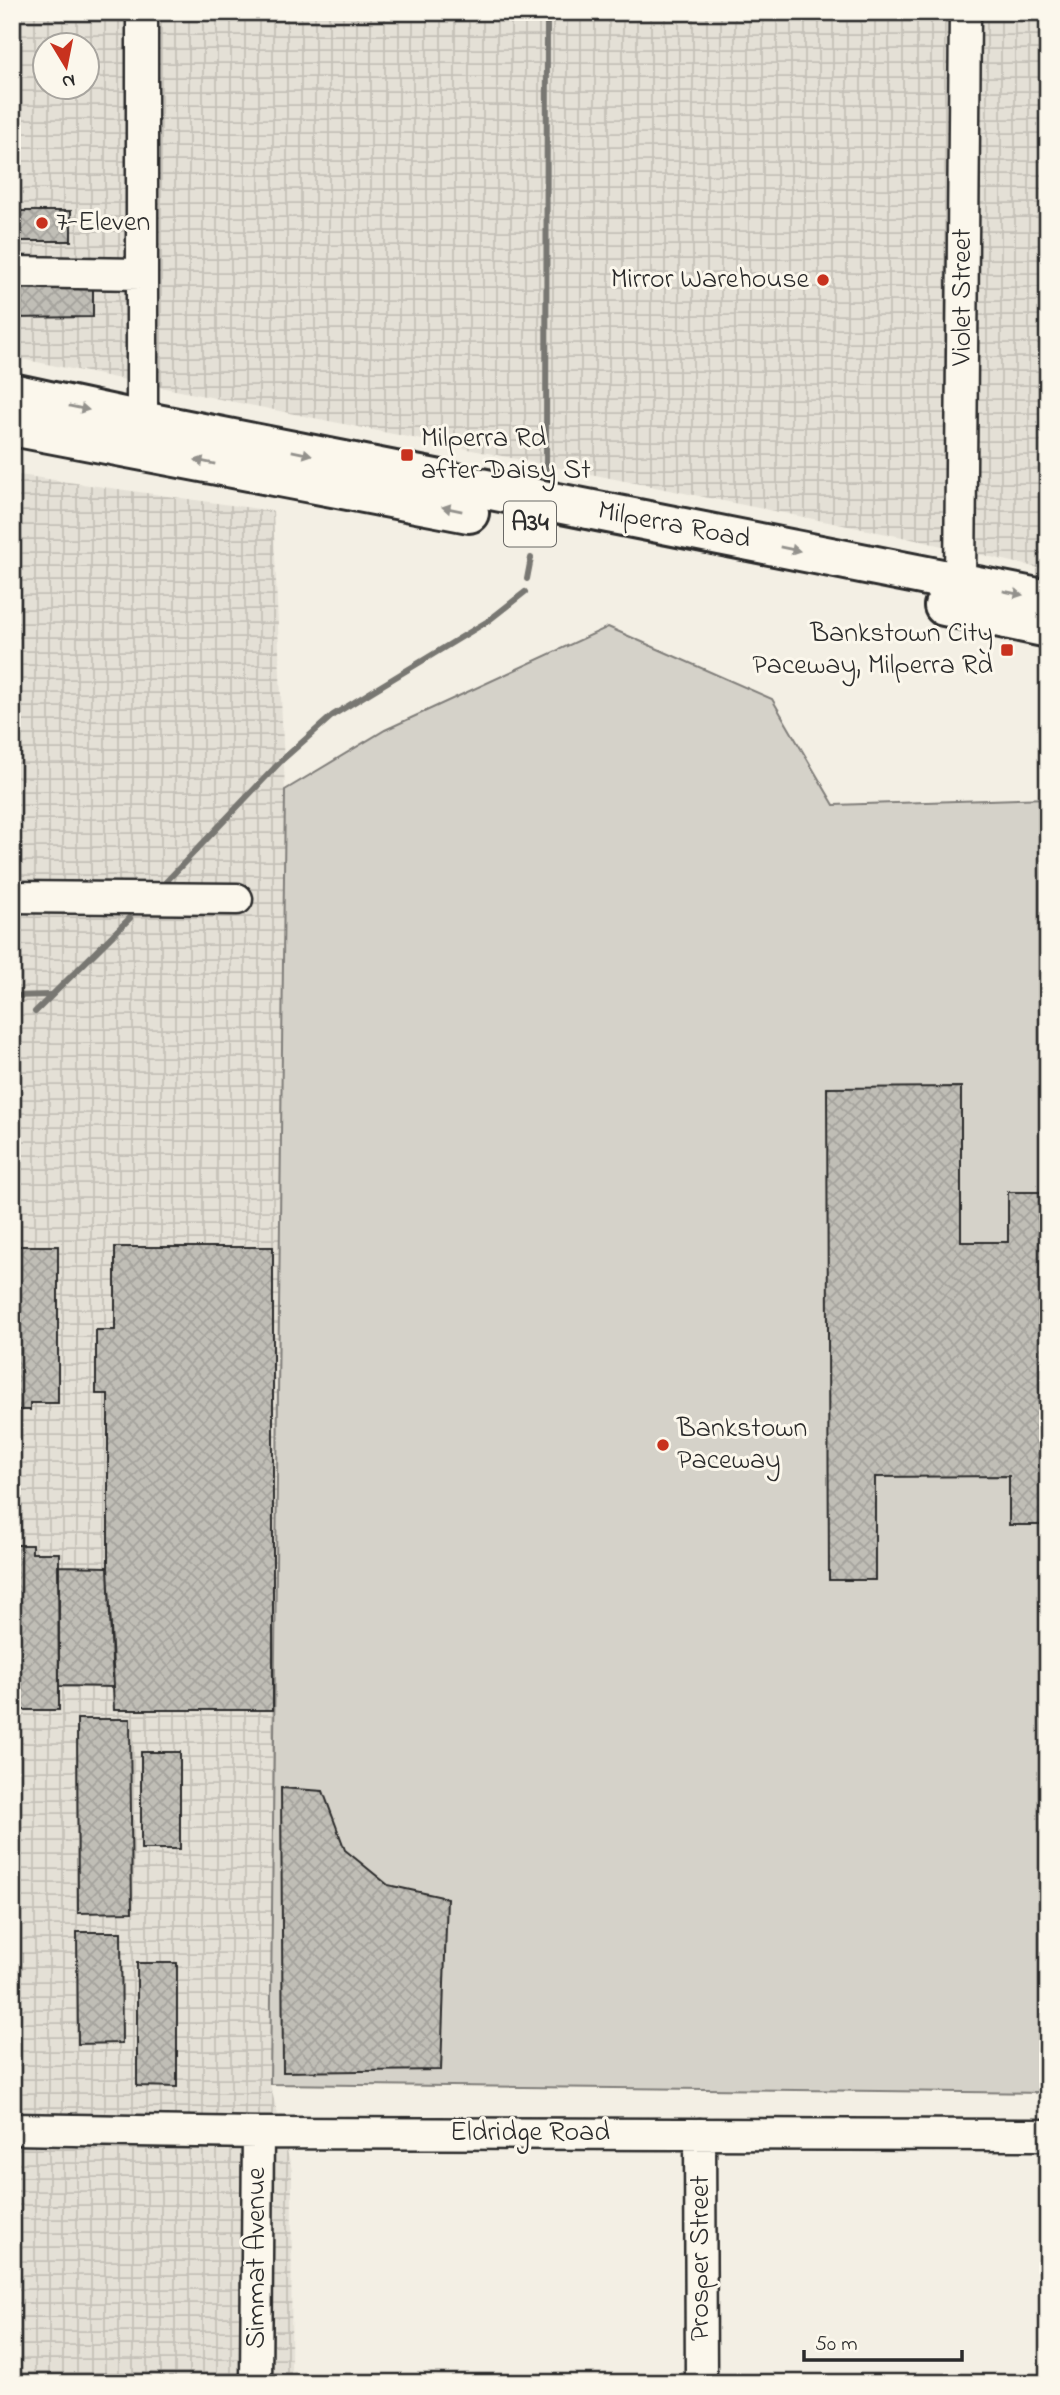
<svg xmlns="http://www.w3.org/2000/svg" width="1060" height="2395" viewBox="0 0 1060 2395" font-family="'Indie Flower',sans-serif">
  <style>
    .industrial { fill: url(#industrial-grid); fill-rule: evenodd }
    .garden { fill: #d5d2c9; stroke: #807e7a; stroke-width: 2 }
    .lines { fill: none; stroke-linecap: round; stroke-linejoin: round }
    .stream { stroke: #787772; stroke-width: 6 }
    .building { fill: url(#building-cross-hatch); stroke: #2b2b2b; stroke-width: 2 }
    .minor-casing { stroke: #2b2b2b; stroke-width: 35 }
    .highway-casing { stroke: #2b2b2b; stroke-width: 44 }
    .minor { stroke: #fbf7ec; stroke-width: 30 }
    .highway { stroke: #fbf7ec; stroke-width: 38 }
    .oneway { fill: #93918c }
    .poi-dot { fill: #c8321e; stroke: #fbf7ec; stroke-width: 2.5 }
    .labels { text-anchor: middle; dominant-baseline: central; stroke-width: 6; stroke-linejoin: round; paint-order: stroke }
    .shield { fill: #fbf7ec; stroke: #696865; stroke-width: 2 }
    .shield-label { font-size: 26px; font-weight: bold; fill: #2b2b2b }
    .poi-label { font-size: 28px; fill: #2b2b2b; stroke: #fbf7ec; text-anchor: start }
    .street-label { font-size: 28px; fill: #2b2b2b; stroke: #fbf7ec }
  </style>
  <defs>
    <pattern id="industrial-grid" width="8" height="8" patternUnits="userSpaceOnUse" patternTransform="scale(1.75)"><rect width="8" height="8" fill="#e4e0d6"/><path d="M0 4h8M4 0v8" fill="none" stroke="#c4c0b8"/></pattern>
    <pattern id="building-cross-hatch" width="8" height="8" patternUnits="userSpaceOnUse" patternTransform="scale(1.75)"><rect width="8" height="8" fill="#c0beb6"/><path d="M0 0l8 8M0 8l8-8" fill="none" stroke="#a5a39d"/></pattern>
  </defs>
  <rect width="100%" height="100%" fill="#f3efe4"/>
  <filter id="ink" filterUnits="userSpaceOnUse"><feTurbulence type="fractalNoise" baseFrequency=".0143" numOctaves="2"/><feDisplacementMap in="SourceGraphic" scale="14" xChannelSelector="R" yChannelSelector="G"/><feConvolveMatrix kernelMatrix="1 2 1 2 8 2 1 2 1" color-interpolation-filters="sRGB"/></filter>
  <g filter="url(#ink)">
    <path class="industrial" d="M12,12H1048V570L907,538L12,357ZM46,46H88V88H46Z
      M12,474L273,511L285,790L270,2084L292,2170L291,2383H12Z"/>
    <path class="garden" d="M608,627L772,699L834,805L1048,798V2093L270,2084L285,790L385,730Z"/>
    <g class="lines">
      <path class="stream" d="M546,469L547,12
        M527,579L531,558
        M162,886L282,760L333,715L488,621L525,592
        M12,996L50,995
        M35,1012L130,918"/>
    </g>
    <path class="building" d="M12,211H71V241H17V235H12Z
      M12,286H93V317L12,318Z
      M961,1087V1242H1008V1192H1048V1525H1009V1476L875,1477V1580H829L827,1088Z
      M12,1246H58V1403H30V1410H12Z
      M115,1247H273V1710H114L108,1567V1394H96V1330H115Z
      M12,1545H32V1553H59V1710H12Z
      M58,1566L108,1567L114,1687L59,1686Z
      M77,1719H130L132,1912L78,1913Z
      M141,1752H180V1849H141Z
      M281,1788L323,1791L345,1850L388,1885L447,1898L441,2070L283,2072Z
      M77,1932H121L122,2043L78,2044Z
      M137,1963H177V2087L137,2086Z"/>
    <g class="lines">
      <g class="minor-casing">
        <path id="minor" d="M142,12V421
          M12,272L142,274
          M960,582L965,12
          M12,897L237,899
          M12,2129L258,2133L1048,2135
          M700,2134L701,2383
          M256,2383L258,2133"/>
      </g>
      <g class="highway-casing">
        <path id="highway" d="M12,393L142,421L1048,600
          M12,426L469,513
          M944,606L1048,628"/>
      </g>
      <use href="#minor" class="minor"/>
      <use href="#highway" class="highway"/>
    </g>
    <defs><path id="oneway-solid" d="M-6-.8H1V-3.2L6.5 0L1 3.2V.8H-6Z" transform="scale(1.75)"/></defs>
    <g class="oneway">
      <use href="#oneway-solid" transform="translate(79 408) rotate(12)"/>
      <use href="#oneway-solid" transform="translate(302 453) rotate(11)"/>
      <use href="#oneway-solid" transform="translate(205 462) rotate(-169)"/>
      <use href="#oneway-solid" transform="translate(452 509) rotate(-169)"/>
      <use href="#oneway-solid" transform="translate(790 549) rotate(11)"/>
      <use href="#oneway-solid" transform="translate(1013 593) rotate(11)"/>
    </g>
  </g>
  <g class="poi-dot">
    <circle cx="42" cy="223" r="7"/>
    <circle cx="823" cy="280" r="7"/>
    <rect x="400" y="448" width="14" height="14" rx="3.5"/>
    <rect x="1000" y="643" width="14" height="14" rx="3.5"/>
    <circle cx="663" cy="1445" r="7"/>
  </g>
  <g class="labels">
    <rect class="shield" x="504" y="501.5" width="52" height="45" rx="5"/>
    <g class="shield-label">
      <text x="530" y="524">A34</text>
    </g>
    <g class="poi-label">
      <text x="56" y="223">7-Eleven</text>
      <text x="809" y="280" text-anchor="end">Mirror Warehouse</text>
      <text x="421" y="439">Milperra Rd<tspan x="421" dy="32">after Daisy St</tspan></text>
      <text x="993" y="634" text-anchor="end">Bankstown City<tspan x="993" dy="32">Paceway, Milperra Rd</tspan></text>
      <text x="677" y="1429">Bankstown<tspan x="677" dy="32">Paceway</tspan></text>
    </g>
    <g class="street-label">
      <text transform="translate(963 297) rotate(-90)">Violet Street</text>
      <text transform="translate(674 526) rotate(11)">Milperra Road</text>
      <text x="530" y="2133">Eldridge Road</text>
      <text transform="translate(257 2258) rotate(-90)">Simmat Avenue</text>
      <text transform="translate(701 2258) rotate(-90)">Prosper Street</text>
    </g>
  </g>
  <rect width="1060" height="2395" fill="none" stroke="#fbf7ec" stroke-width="42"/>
  <rect x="21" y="21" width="1018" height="2353" fill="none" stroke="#2b2b2b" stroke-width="2.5" filter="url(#ink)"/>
  <g transform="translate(66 66) rotate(170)"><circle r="33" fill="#fbf7ec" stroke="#a8a59f" stroke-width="2"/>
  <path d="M0-5L12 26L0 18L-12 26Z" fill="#c8321e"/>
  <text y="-10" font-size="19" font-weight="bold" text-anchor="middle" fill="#2b2b2b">N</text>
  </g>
  <path d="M804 2350v10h158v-10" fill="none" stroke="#2b2b2b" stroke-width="3.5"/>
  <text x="815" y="2350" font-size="21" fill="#2b2b2b" stroke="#fbf7ec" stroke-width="5" paint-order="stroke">50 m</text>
</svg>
